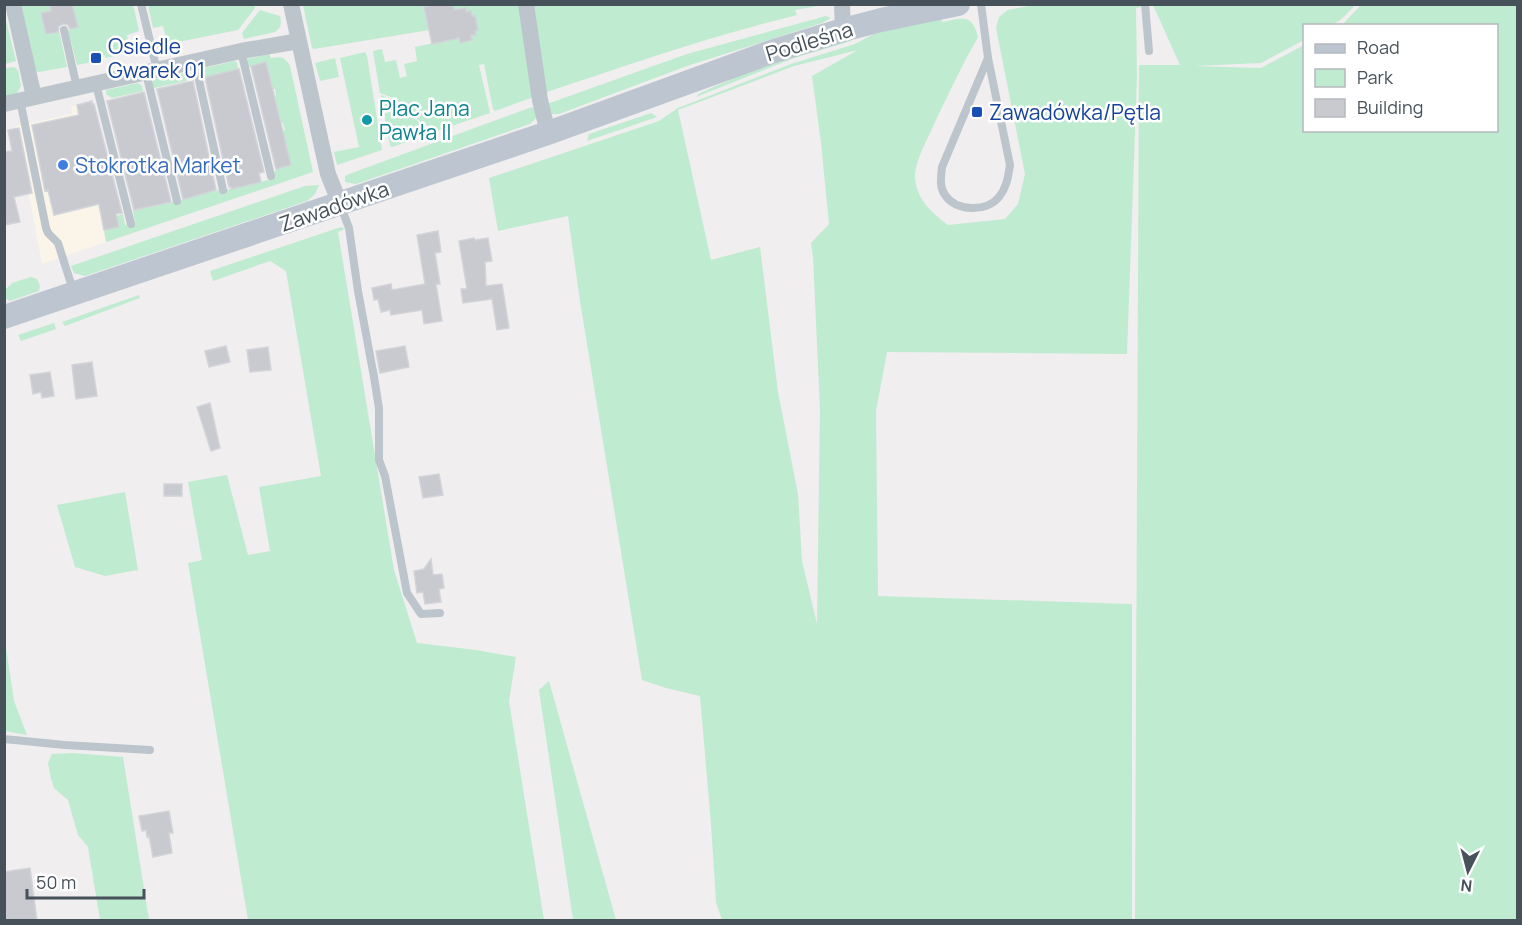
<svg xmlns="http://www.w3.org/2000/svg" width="1522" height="925" viewBox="0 0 1522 925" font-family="Manrope,sans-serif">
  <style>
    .commercial { fill: #faf5e8 }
    .green { fill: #bfebd0; fill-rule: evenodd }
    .building { fill: #c8cad0; stroke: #d2d4d9; stroke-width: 1.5 }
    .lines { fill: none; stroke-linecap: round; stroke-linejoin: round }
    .lane { stroke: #bdc5cc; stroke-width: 8 }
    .street { stroke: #bdc5cc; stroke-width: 16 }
    .secondary { stroke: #bdc6d0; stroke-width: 24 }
    .transit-dot { fill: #1a4fb4; stroke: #fff; stroke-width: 2 }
    .culture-dot { fill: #0f9aa8; stroke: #fff; stroke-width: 2 }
    .shop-dot { fill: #3f7fe0; stroke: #fff; stroke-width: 2 }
    .labels { text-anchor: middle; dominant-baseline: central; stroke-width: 5; stroke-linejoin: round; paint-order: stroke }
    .street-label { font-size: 21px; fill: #475159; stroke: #fff }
    .transit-label { font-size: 21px; fill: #164399; stroke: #fff; text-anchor: start }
    .culture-label { font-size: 21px; fill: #0d838f; stroke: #fff; text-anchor: start }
    .shop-label { font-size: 21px; fill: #366cbe; stroke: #fff; text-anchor: start }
  </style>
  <rect width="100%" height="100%" fill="#f0eeee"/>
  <path class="commercial" d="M77,105L106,242L42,264L16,126L72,114L71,106Z"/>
  <path class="green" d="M133,4L139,31L127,35L130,50L127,53L106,58L104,55L92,57L93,62L77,65L68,30L78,27L72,5Z
    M254,4L255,8L238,30L168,44L163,26L153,28L148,5Z
    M21,5H50L51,11L41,13L46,34L59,31L67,67L39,72L36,71Z
    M303,5H435L424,7L429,30L314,49L312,48Z
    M453,5H521L534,97L495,111L493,109L484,64L479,65L490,113L437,131L422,123L409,112L396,99L380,93L373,51L382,49L385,62L396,60L400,78L407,76L404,64L417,61L415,47L459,38L460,42L472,40L471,35H476L471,12H466L465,8L454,10Z
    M532,5H824L795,10L797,15C711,36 628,65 544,93Z
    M1033,5H1141L1142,7L1136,8L1137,77L1127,354L887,352L876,411L878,596L1132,604V920H722L716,902L711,824L700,696L666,688L642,680L580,301L568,216L498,231L489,178L659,121L678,108L791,64L855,44L885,28L941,18L942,22C963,18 972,13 978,37C962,65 948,95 934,124C928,139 915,160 915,177C916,199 932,213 948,225L1005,219L1018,204L1025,174L996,28L999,17L1008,10ZM858,50L812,76L821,143L829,224L811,243L813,257L820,409L817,624L802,561L798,494L778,392L760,247L711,260L678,110L794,66Z
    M1153,5H1355C1334,28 1335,26 1304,26V40L1261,63L1194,66L1261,68L1304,45V130H1496V26L1342,25L1361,5H1517V920H1135L1139,65H1180Z
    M260,10L280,16C282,23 281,28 275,32L244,39L242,33Z
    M4,12L16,61L5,64H4Z
    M826,16L831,18L822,23L687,66L559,114H552L547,104L687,54Z
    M851,39V41L794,58L696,97L700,93L771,62Z
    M365,52L367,56L382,150L337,165L334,152L359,147L340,58Z
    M269,54L271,58C280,56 286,57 290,66L313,172L106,242L104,230L119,227L117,216L123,214L125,225L135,223L133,211L185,199L213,191L231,189L261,182L268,180L277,169L291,165L283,131L285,130L283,123H281L275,97L276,96L275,89H273L266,63L248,67L247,59Z
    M335,58L339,77L320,81L315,63Z
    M235,61L237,63L238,69L205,77L200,69Z
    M14,67L18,70L21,86L16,95L5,97V68Z
    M185,73L189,76L186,81L154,88L151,83L154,79Z
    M138,83L142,86L143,91L112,98L106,94V90Z
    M381,95L395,100L408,114L421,124L435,132L392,147L390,146Z
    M532,107L536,110L537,117L530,124L356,184L345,182V176L349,174Z
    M651,113L657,117L587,141L589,134Z
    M319,185L315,194L307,201L85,276L74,273L71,266L305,186Z
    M341,227L345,229L338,232L394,570L417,643L476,650L516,657L509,701L544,920H248L188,563L202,560L188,482L227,475L248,555L270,551L259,487L321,476L286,271L270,261L213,281L210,271Z
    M31,277L37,279L40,286L39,291L10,301L5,298V290L12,283Z
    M139,295L140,298L65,326L62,322Z
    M54,323L56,329L21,341L18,335Z
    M125,492L138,570L105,576L75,567L57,505Z
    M5,641L14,701L27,735L5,731Z
    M549,681L616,920H573L539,690Z
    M73,753L123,757L149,920H100L88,847L78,835L68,800L54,788L51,779L48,763L52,754Z"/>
  <path class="building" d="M50,4H72L78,27L70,29L68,25L63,24L59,26L58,32L46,34L41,13L51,11Z
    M435,4H453L454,10L466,8V12L471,11L472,16L475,15L478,30L475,31L476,35H471L472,40L460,43L459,38L432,44L424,7Z
    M266,62L291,165L276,169L251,66Z
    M239,69L264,172L259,173L261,182L231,189V187H229L205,77Z
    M193,81L216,190L185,199H183L157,89Z
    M144,92L171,202L134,210L107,101Z
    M92,101V104H94L122,213L116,214L119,227L104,230L99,204L54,215L48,190L45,191L32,125L79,115L77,105Z
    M19,128L32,193L14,197L20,222L4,225V152L12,151L8,130Z
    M438,231L441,252L435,253L440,284H436L442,321L424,324L422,310L391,315L390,310L381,312L378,299L374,300L372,288L391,284L392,290L425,284L417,235Z
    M474,238L475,240L488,238L492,261L485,262L486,286L502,284L509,328L497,330L492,299L463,303L461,289H467L459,241Z
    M226,346L230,362L209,367L205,351Z
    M405,346L409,367L380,373L376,351Z
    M268,347L271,370L250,372L247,350Z
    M92,362L97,396L76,399L72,365Z
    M50,372L54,396L42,398L41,392L33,394L30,375Z
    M210,403L220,448L211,451L197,407Z
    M439,474L443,495L423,498L419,477Z
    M164,484H182V496H164Z
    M431,559L433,575L442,574L444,588L439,589L441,602L425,604L423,592L417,593L414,571L424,569Z
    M169,811L173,833H169L172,853L153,857L149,836L147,837L146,830L142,831L139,816Z
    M30,868L37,921H4V872Z"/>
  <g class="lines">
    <path class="lane" d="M141,4L157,70
      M981,4L988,58L1010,165C1008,177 1007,187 999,197C987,212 956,212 945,195C939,187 941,177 942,167L988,58
      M1145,4L1149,51
      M64,30L77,88
      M241,51L271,176
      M195,62L223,190
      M146,73L177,201
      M96,84L131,224
      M20,100L46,228L48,233L58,243L73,290
      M340,204L349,228L358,291L374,377L379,408V460L385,476L407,593L421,614L440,613
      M4,739L65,745L150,750"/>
    <path class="street" d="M13,4L34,97
      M291,4L322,147L328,174L340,204
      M526,4L540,100L548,133
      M842,4L843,30
      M4,104L241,51L299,41"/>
    <path class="secondary" d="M4,317L548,133L774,51L843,30L881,20L958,4"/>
  </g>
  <g class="transit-dot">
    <rect x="90" y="52" width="12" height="12" rx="3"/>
    <rect x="971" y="106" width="12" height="12" rx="3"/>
  </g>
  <circle class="culture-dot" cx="367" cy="120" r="6"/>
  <circle class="shop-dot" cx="63" cy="165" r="6"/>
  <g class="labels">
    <g class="street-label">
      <text transform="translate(809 41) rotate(-17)">Podleśna</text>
      <text transform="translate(334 206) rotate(-19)">Zawadówka</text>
    </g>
    <g class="transit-label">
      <text x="108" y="46">Osiedle<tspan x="108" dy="24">Gwarek 01</tspan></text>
      <text x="989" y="112">Zawadówka/Pętla</text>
    </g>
    <g class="culture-label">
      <text x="379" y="108">Plac Jana<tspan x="379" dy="24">Pawła II</tspan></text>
    </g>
    <g class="shop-label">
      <text x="75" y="165">Stokrotka Market</text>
    </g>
  </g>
  <rect width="1522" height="925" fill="none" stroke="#475159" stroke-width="12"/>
  <rect x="1303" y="24" width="195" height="108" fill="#ffffff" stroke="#b5b9bd" stroke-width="1.5"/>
  <rect x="1315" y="44" width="30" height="9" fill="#bdc6d0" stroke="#b5b9bd" stroke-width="1.5"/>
  <text x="1357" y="54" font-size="18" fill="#475159">Road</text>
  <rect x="1315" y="69" width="30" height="18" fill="#bfebd0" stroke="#b5b9bd" stroke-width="1.5"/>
  <text x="1357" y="84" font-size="18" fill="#475159">Park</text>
  <rect x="1315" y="99" width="30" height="18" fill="#c8cad0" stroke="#b5b9bd" stroke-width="1.5"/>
  <text x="1357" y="114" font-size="18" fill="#475159">Building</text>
  <g transform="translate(1468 871) rotate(186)" stroke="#ffffff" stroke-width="4.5" paint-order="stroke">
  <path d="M0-4.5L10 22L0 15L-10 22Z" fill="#475159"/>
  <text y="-9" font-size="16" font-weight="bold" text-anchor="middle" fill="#475159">N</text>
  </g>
  <path d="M27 889v9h117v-9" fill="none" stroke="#475159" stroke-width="3"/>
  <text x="36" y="889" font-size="18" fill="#475159" stroke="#ffffff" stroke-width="4.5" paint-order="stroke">50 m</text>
</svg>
